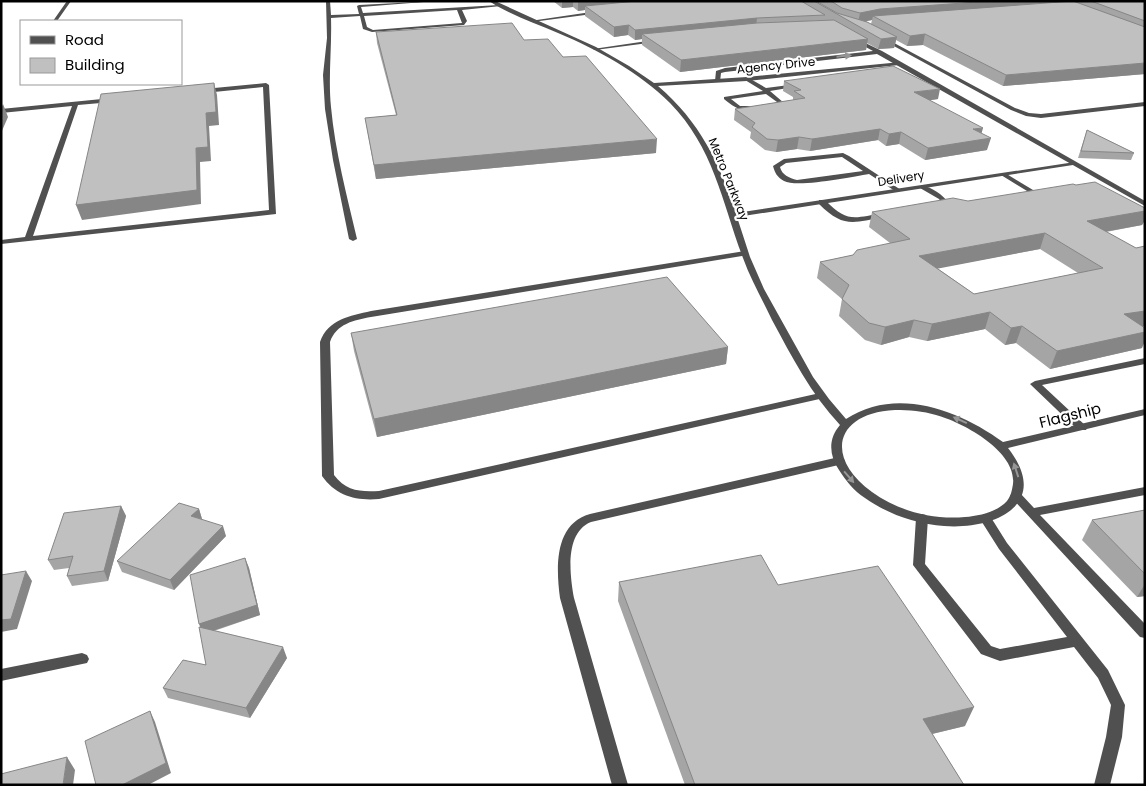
<svg xmlns="http://www.w3.org/2000/svg" width="1146" height="786" viewBox="0 0 1146 786" font-family="Poppins,sans-serif">
  <style>
    .lines { fill: none; stroke-linecap: round; stroke-linejoin: round }
    .lane { fill: #505050; fill-rule: evenodd }
    .street { fill: #505050; fill-rule: evenodd }
    .wall { fill: #a5a5a5; fill-rule: evenodd }
    .shaded-wall { fill: #868686 }
    .building { fill: #c0c0c0; stroke: #868686; fill-rule: evenodd }
    .oneway { fill: #969696 }
    .labels { text-anchor: middle; dominant-baseline: central; stroke-width: 4.5; stroke-linejoin: round; paint-order: stroke }
    .far-street-label { font-size: 12px; fill: #000; stroke: #fff }
    .street-label { font-size: 15px; fill: #000; stroke: #fff }
  </style>
  <rect width="100%" height="100%" fill="#fff"/>
  <g class="lines">
    <path class="lane" d="M67,1H71L57,21H53Z
      M326,1H330L331,15L359,14L357,6L359,5L436,1L361,7L363,13L499,5L501,6L462,10L467,21L464,25L372,32L363,29L360,16L331,18C332,48 328,77 331,107C335,151 347,196 357,239L353,241L349,239L333,160L325,109L323,75L327,38ZM457,10L462,23L373,30L367,27L364,16Z
      M598,11L600,13L532,22L530,21Z
      M883,37L1015,108L1029,113L1041,114L1145,102V106L1041,118L1026,116L1011,110L881,39Z
      M855,38L882,51L1145,201V206L877,54L725,72L721,73L720,82L715,81L716,71L725,68L873,51L853,40Z
      M654,40L656,42L595,50L593,49Z
      M747,77L766,88L797,84L800,86L770,91L784,103L771,108L768,106L777,102L766,94L731,99L740,106H752L755,108C743,114 734,107 724,99V97L763,91L745,80V78Z
      M266,83L269,85L276,214L1,244V240L25,237L72,106L1,113V109L112,98L115,100L112,102L78,105L33,236L269,210L263,87L204,93L201,91L204,89Z
      M843,153L849,156L901,190L895,191L869,174C851,177 797,188 784,181C777,177 775,173 773,166L784,159ZM842,157L863,171L797,180C789,178 782,175 780,167L786,163Z
      M1001,173H1005L1038,193L1032,194L1001,175Z
      M920,186C930,185 943,195 949,203L934,207V203L941,202L939,199L920,188Z
      M819,200H825C847,223 854,218 883,213L887,215L883,217C853,223 843,228 819,204Z
      M745,251H748V255L371,317C354,320 336,324 330,342L334,475C346,491 360,492 379,491L820,393L825,396L824,398L379,499C356,501 336,496 322,476L320,342C328,319 350,316 371,311Z
      M1145,358V364L1042,385L1086,426L1087,428L1086,430H1078L1030,384L1035,381Z
      M839,457L843,458L845,461L843,464L591,522C564,533 570,576 574,598L628,785H612L560,598C556,568 554,524 590,514Z
      M1145,487V495L1040,515L1145,624V638L1140,637L1010,496L1012,493H1020L1034,508Z
      M922,514L926,515L928,518L925,564L991,646L1000,649L1067,637L999,549L980,519L982,516H990L1007,543L1108,670L1125,705L1122,737L1110,785H1094L1106,737L1111,705L1098,678L1074,647L1000,661L981,654L913,565L916,518L918,515Z"/>
    <path class="street" d="M489,1H495L596,47L629,66L654,83L747,77L901,62L899,65L747,81L658,86C700,122 719,162 736,213L1075,162L1076,163L1073,165L737,217L750,257L764,289L813,377L829,399L846,419C896,386 959,410 1003,442L1145,409V415L1008,448C1052,504 995,530 944,526C917,524 887,514 865,498C854,491 846,481 839,470C829,455 828,439 840,425C811,394 792,357 772,320C762,299 751,280 743,258C722,202 714,148 670,103C639,72 598,50 558,33C535,23 510,15 489,1ZM895,410C909,410 923,411 936,415C962,422 1017,451 1013,484C1012,490 1011,496 1007,501C997,512 979,516 965,517C933,520 898,511 872,492C824,457 835,413 895,410Z
      M82,653L87,655L89,659L87,663L1,681V669Z"/>
  </g>
  <path class="wall" d="M553,1H1058L1057,2H1064L1063,1H1145V74L1003,86L923,45L907,46L896,40L894,48L878,49L867,43L866,50L680,72L642,45V39L635,40L628,35L614,37L585,16V10L578,11L573,7L562,8ZM872,20L871,24L866,21Z
    M376,32L563,57L656,153L376,179L365,118L396,115L377,43Z
    M784,81L938,99L930,100L982,134L987,150L925,160L899,144L886,146L878,140L810,151L797,149L776,152L765,150L750,138L751,132L734,120L735,109L793,100V97L783,91Z
    M1087,130L1134,153L1131,160L1078,158Z
    M1076,185L1145,208V220L1142,225L1106,232L1136,248L1145,246V326H1143L1142,348L1050,369L1016,343L1005,345L985,329L927,341L909,337L881,345L865,340L839,316L842,299L817,278L820,262L853,255L890,243L869,227L872,212L968,201ZM1040,249L1078,273L974,294L937,268Z
    M351,333L728,347L726,364L377,437L354,351Z
    M121,506L126,516L108,581L72,586L67,576L69,568L54,570L48,560Z
    M199,509L202,519L226,536L174,590L122,572L117,561Z
    M1145,510V596L1137,597L1082,540L1092,520Z
    M245,558L249,568L260,615L214,631L287,658L250,718L168,698L163,688L206,665L200,627Z
    M619,582L778,585L965,726L932,734L964,785H685L618,601Z"/>
  <path class="shaded-wall" d="M562,1H573V7L562,8Z
    M578,1H679L585,6V10L578,11Z
    M991,1H1058L1056,6L873,16L872,20L858,23L860,13L880,9Z
    M757,18L756,28L642,34V39L635,40V30Z
    M629,25L628,35L614,37V27Z
    M925,34L923,45L907,46L910,36Z
    M897,37L894,48L878,49L881,39Z
    M868,39L866,50L680,72L681,60Z
    M1145,63V74L1003,86L1006,75Z
    M214,83L217,95L219,125L209,126L211,161L200,162L201,204L82,220L76,205L196,148Z
    M940,89L938,99L912,103L914,92Z
    M3,104L8,117L1,133V109Z
    M983,128L980,139L973,129Z
    M880,129L878,140L810,151L812,139Z
    M901,132L899,144L886,146L889,134Z
    M799,137L797,149L776,152L778,140Z
    M991,138L987,150L925,160L928,148Z
    M657,139L656,153L376,179L374,165Z
    M1145,211V220L1142,225L1081,236L1087,221Z
    M1045,233L1040,249L915,273L919,256Z
    M1145,311V326L1117,332L1124,314Z
    M990,312L985,329L927,341L932,324Z
    M914,320L909,337L881,345L885,327Z
    M1022,326L1016,343L1005,345L1011,328Z
    M1145,332V341L1142,348L1050,369L1057,351Z
    M728,347L726,364L377,437L374,419Z
    M121,506L126,516L108,581L104,571Z
    M199,509L202,519L191,516Z
    M223,526L226,536L174,590L170,580Z
    M245,558L249,568L260,615L203,634L199,624Z
    M26,571L32,581L17,629L1,632V620Z
    M1145,584V596L1137,597Z
    M283,647L287,658L250,718L246,708Z
    M974,707L965,726L915,738L923,719Z
    M150,711L155,722L171,773L148,785H122Z
    M67,757L75,770L73,785H63Z"/>
  <path class="building" d="M637,1H801L825,15L757,18L635,30L629,25L614,27L585,6Z
    M814,1H816L837,13L867,22L897,37L881,39Z
    M831,1H991L880,9L860,13L842,8Z
    M1073,1L1145,27V63L1006,75L925,34L910,36L873,16Z
    M1091,1H1145V21Z
    M834,20L868,39L681,60L642,34L757,23Z
    M512,23L524,40L548,39L563,57L586,56L657,139L374,165L365,118L397,115L376,32Z
    M893,66L940,89L914,92L983,128L973,129L991,138L928,148L901,132L889,134L880,129L812,139L799,137L778,140L767,139L752,127L755,123L735,109L805,98L794,91L801,90L784,81Z
    M214,83L216,112L206,113L208,147L196,148L197,190L76,205L101,94Z
    M1087,130L1134,153L1081,151Z
    M1095,182L1145,208V211L1087,221L1136,248L1145,246V311L1124,314L1145,328V332L1057,351L1022,326L1011,328L990,312L932,324L914,320L885,327L869,323L842,299L849,285L820,262L853,255L857,250L910,239L872,212L953,198L968,201L1073,184L1076,185ZM1045,233L1103,268L974,294L919,256Z
    M667,277L728,347L374,419L351,333Z
    M179,503L199,509L191,516L223,526L170,580L117,561Z
    M121,506L104,571L67,576L73,556L48,560L64,513Z
    M1145,510V574L1092,520Z
    M761,555L778,585L878,566L974,707L923,719L964,785H695L619,582Z
    M245,558L257,605L199,624L190,575Z
    M26,571L11,619L1,620V575Z
    M199,627L283,647L246,708L163,688L183,660L206,665Z
    M150,711L166,763L122,785H96L85,741Z
    M67,757L63,785H1V774Z"/>
  <defs><path id="oneway-solid" d="M-6-.8H1V-3.2L6.5 0L1 3.2V.8H-6Z" transform="scale(1.25)"/></defs>
  <g class="oneway">
    <use href="#oneway-solid" transform="translate(844 56) rotate(-6)"/>
    <use href="#oneway-solid" transform="translate(960 420) rotate(-156)"/>
    <use href="#oneway-solid" transform="translate(1016 470) rotate(-108)"/>
    <use href="#oneway-solid" transform="translate(849 477) rotate(49)"/>
  </g>
  <g class="labels">
    <g class="far-street-label">
      <text transform="translate(776 65) rotate(-6)">Agency Drive</text>
      <text transform="translate(901 178) rotate(-9)">Delivery</text>
      <text transform="translate(729 179) rotate(68)">Metro Parkway</text>
    </g>
    <g class="street-label">
      <text transform="translate(1070 415) rotate(-14)">Flagship</text>
    </g>
  </g>
  <rect width="1146" height="786" fill="none" stroke="#000000" stroke-width="5"/>
  <rect x="20" y="20" width="162" height="65" fill="#ffffff" stroke="#999999"/>
  <rect x="30" y="36" width="25" height="8" fill="#505050" stroke="#999999"/>
  <text x="65" y="45" font-size="15" fill="#000000">Road</text>
  <rect x="30" y="58" width="25" height="15" fill="#c0c0c0" stroke="#999999"/>
  <text x="65" y="70" font-size="15" fill="#000000">Building</text>
</svg>
